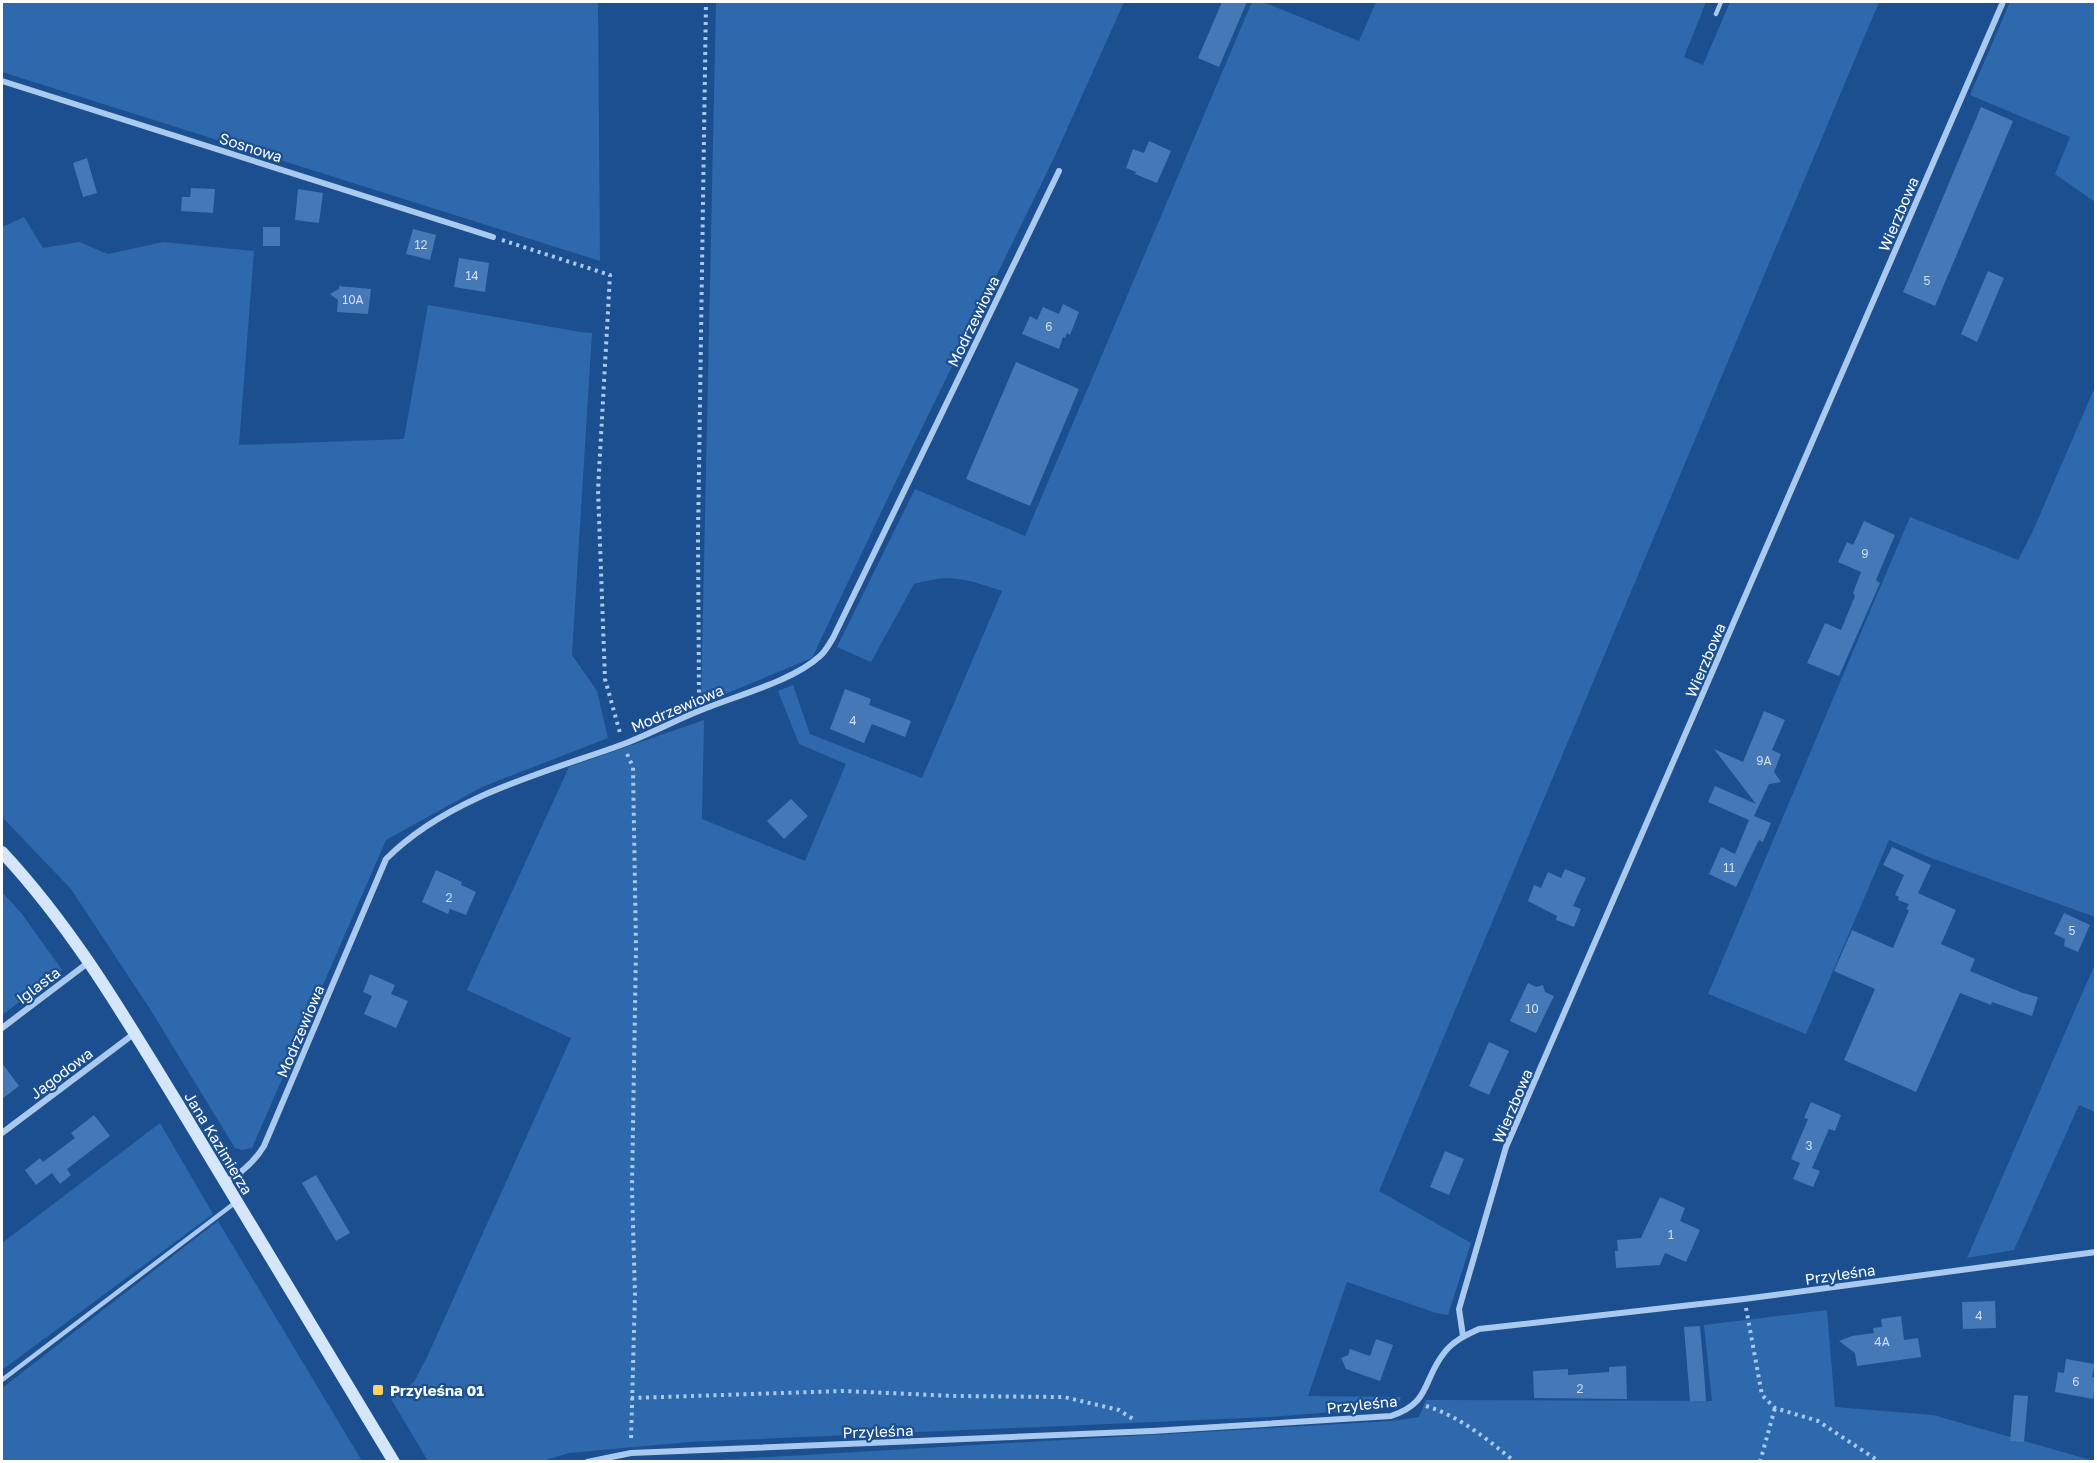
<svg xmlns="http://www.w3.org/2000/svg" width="2097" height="1463" viewBox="0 0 2097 1463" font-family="'Golos Text',sans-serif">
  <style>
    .green { fill: #2e69ad }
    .building { fill: #4478b7 }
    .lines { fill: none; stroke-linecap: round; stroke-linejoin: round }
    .path { stroke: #a9c9ee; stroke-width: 4; stroke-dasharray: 3 4.5; stroke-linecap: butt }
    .lane { stroke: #a9c9ee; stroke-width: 4.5 }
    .street { stroke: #a9c9ee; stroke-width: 6 }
    .secondary { stroke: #d6e6fa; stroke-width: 12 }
    .poi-dot { fill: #ffd166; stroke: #1b4f8f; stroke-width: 2 }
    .labels { text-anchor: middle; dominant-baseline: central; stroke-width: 4.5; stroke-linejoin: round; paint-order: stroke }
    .number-label { font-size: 12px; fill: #d0dded }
    .street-label { font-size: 15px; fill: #fff; stroke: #1b4f8f }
    .poi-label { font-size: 15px; font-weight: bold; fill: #fff; stroke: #1b4f8f; text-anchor: start }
  </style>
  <rect width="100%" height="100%" fill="#1b4f8f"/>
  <path class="green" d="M2,2H598L600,261L2,72Z
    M716,2H1124L1054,158L896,481L812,658L701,704Z
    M1252,2H1263L1359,41L1376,2H1706L1684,57L1703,65L1730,2H1879L1379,1191L1471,1243L1448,1315L1436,1313L1347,1282L1308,1396L1401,1397L1397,1407L1269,1417L689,1442L569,1453L542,1461H428L391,1399L414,1382L427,1357L571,1038L467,990L569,767L704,720L702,819L805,861L846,764L799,744L778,691L793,685L810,734L922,778L1002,591C965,579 952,573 914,584L871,662L837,647L915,489L1025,536Z
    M2010,2H2095V202L2055,174L2070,137L1970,95Z
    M24,217L43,248L79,242L108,254L163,242L254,251L239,445L404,439L428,305L580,332L592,333L572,655L597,691L608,738L482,787L386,840L252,1148L242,1150L235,1148L150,1009L71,889L2,817V227Z
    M2095,387V917L1931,858L1889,840L1806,1034L1708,994L1910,517L2018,560L2032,533Z
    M2,892L22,914L62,970L2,1015Z
    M2095,964V1112L2079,1105L2014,1250L1967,1258Z
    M160,1123L213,1214L2,1370V1243Z
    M218,1221L362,1461H2V1388Z
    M1827,1310L1835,1407L1933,1415L2094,1461L682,1462L1392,1421L1419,1417L1426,1400L1712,1401L1704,1325Z"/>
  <path class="building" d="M1222,2H1247L1219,67L1198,58Z
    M1981,107L2013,121L1935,306L1903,292Z
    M1149,141L1171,151L1157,183L1135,174L1136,172L1126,168L1133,149L1144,153Z
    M87,158L97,193L83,197L73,163Z
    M191,188L215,189L213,213L181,211L182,197H190Z
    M298,189L323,193L319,223L295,220Z
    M263,227H280V246H263Z
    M413,229L436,235L430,260L406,254Z
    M459,258L489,263L485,292L454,287Z
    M1988,271L2004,278L1977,342L1961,334Z
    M339,286L371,289L368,314L337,312L338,300L330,294L339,289Z
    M1063,304L1079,312L1070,335L1067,333L1065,338L1063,337L1059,349L1022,334L1030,316L1037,320L1043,307L1059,314Z
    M1016,362L1079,389L1030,506L966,479Z
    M1864,521L1895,535L1876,580L1880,583L1839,676L1807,663L1825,623L1841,630L1855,596L1853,593L1861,572L1838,562L1847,542L1853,545Z
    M845,689L871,699L869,705L911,721L905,737L872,724L864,743L830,729Z
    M1764,711L1785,720L1772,750L1781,754L1774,772L1781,782L1769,784L1754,816L1771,823L1763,842L1759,840L1736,887L1709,874L1721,847L1735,854L1749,820L1708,802L1715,786L1756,804L1714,749L1743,762Z
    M791,799L808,816L784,839L767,821Z
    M1892,847L1931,865L1918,893L1956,910L1941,944L1975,959L1970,971L2023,993L2038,997L2032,1016L1992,1002L1991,1005L1960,993L1916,1092L1844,1060L1875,989L1834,971L1852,930L1893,948L1909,910L1906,909L1909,904L1898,900L1899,897L1895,895L1904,875L1883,865Z
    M1565,869L1586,878L1573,906L1581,909L1574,927L1556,920L1557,916L1528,901L1534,885L1541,888L1548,872L1561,878Z
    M436,870L462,882L461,885L476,892L466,915L450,909L448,914L422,902Z
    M2064,913L2090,925L2078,952L2064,946L2065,939L2054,934Z
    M370,974L395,985L391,994L408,1001L396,1028L364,1014L372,996L363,992Z
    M1528,983L1536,987L1543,985L1545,992L1554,996L1536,1033L1510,1021Z
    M1489,1042L1509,1051L1489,1095L1469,1086Z
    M2,1063L19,1086L2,1099Z
    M1811,1102L1841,1115L1835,1131L1829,1129L1812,1168L1820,1171L1813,1187L1793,1179L1800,1163L1791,1159L1808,1119L1804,1118Z
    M94,1115L110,1136L67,1169L71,1175L60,1184L52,1173L36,1185L25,1170L40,1158L43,1162L75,1138L71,1133Z
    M1445,1151L1464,1159L1449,1195L1430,1187Z
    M316,1175L350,1233L336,1241L302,1183Z
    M1660,1197L1685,1208L1680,1221L1700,1230L1686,1262L1665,1253L1660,1265L1616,1268L1615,1251H1618L1617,1240L1641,1238Z
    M1995,1301L1996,1328L1963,1329L1962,1302Z
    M1901,1316L1904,1340L1918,1338L1921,1357L1857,1366L1855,1353L1839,1341L1852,1336L1874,1333L1873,1328L1882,1327L1881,1319Z
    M1700,1326L1704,1372L1706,1401H1690L1684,1327Z
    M1376,1339L1393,1345L1380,1381L1346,1369L1341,1358L1348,1355L1350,1349L1370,1356Z
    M2066,1359L2095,1364L2092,1377L2096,1378V1384L2093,1399L2055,1392L2058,1372L2064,1373Z
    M1626,1366L1627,1399L1534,1398L1533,1371L1568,1369V1375L1609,1372V1367Z
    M2014,1395L2028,1396L2024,1442L2010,1441Z"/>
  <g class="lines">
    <path class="path" d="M502,240L610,275L598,490L605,679L620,733
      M699,700L698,536L706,2
      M627,754L633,767L636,948L632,1188L635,1295L631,1441
      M1746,1308L1762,1395L1775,1408L1818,1421L1880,1462
      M631,1398L844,1391L955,1396L1064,1397L1119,1410L1133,1419
      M1426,1406C1461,1417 1487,1439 1515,1462
      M1760,1462L1775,1408"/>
    <path class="lane" d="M1716,14L1721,2
      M2,1380L236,1202"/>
    <path class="street" d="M2,81L493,237
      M2,1028L89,962
      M2,1133L135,1033
      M226,1182C241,1173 255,1161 264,1146L386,859C448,797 540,774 621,745C651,734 679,718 709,707C742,694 794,680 820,656C826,651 829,644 833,638L1059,171
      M1463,1336L1459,1309L1506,1147L2003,2
      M587,1462L631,1453L1152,1431L1391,1416C1431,1403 1422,1381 1444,1353C1453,1341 1466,1335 1479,1329L1744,1299L2096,1252"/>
    <path class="secondary" d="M2,852C73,928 124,1016 178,1104C251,1223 322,1343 394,1462"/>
  </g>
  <rect class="poi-dot" x="372" y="1384" width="12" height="12" rx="3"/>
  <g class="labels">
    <g class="number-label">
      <text x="421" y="244">12</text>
      <text x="472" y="275">14</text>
      <text x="1927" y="280">5</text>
      <text x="353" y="299">10A</text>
      <text x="1049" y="326">6</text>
      <text x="1865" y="553">9</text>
      <text x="853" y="720">4</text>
      <text x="1764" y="760">9A</text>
      <text x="1729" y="867">11</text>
      <text x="449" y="897">2</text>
      <text x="2072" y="930">5</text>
      <text x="1532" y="1008">10</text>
      <text x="1809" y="1145">3</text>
      <text x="1671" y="1234">1</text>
      <text x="1979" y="1315">4</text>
      <text x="1882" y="1341">4A</text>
      <text x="2076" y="1381">6</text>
      <text x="1580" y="1388">2</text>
    </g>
    <g class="street-label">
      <text transform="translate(251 147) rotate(18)">Sosnowa</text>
      <text transform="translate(1898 214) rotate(-67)">Wierzbowa</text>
      <text transform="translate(973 321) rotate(-64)">Modrzewiowa</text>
      <text transform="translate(1705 660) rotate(-67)">Wierzbowa</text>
      <text transform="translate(677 708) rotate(-23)">Modrzewiowa</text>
      <text transform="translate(38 985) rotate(-37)">Iglasta</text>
      <text transform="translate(300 1031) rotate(-67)">Modrzewiowa</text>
      <text transform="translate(61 1073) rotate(-37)">Jagodowa</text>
      <text transform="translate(1512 1106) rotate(-67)">Wierzbowa</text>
      <text transform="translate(219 1143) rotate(59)">Jana Kazimierza</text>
      <text transform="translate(1840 1274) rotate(-8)">Przyleśna</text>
      <text transform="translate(1362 1404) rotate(-6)">Przyleśna</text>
      <text transform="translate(878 1431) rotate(-2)">Przyleśna</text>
    </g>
    <g class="poi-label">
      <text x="390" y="1390">Przyleśna 01</text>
    </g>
  </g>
  <rect width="2097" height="1463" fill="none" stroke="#ffffff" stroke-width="6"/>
</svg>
